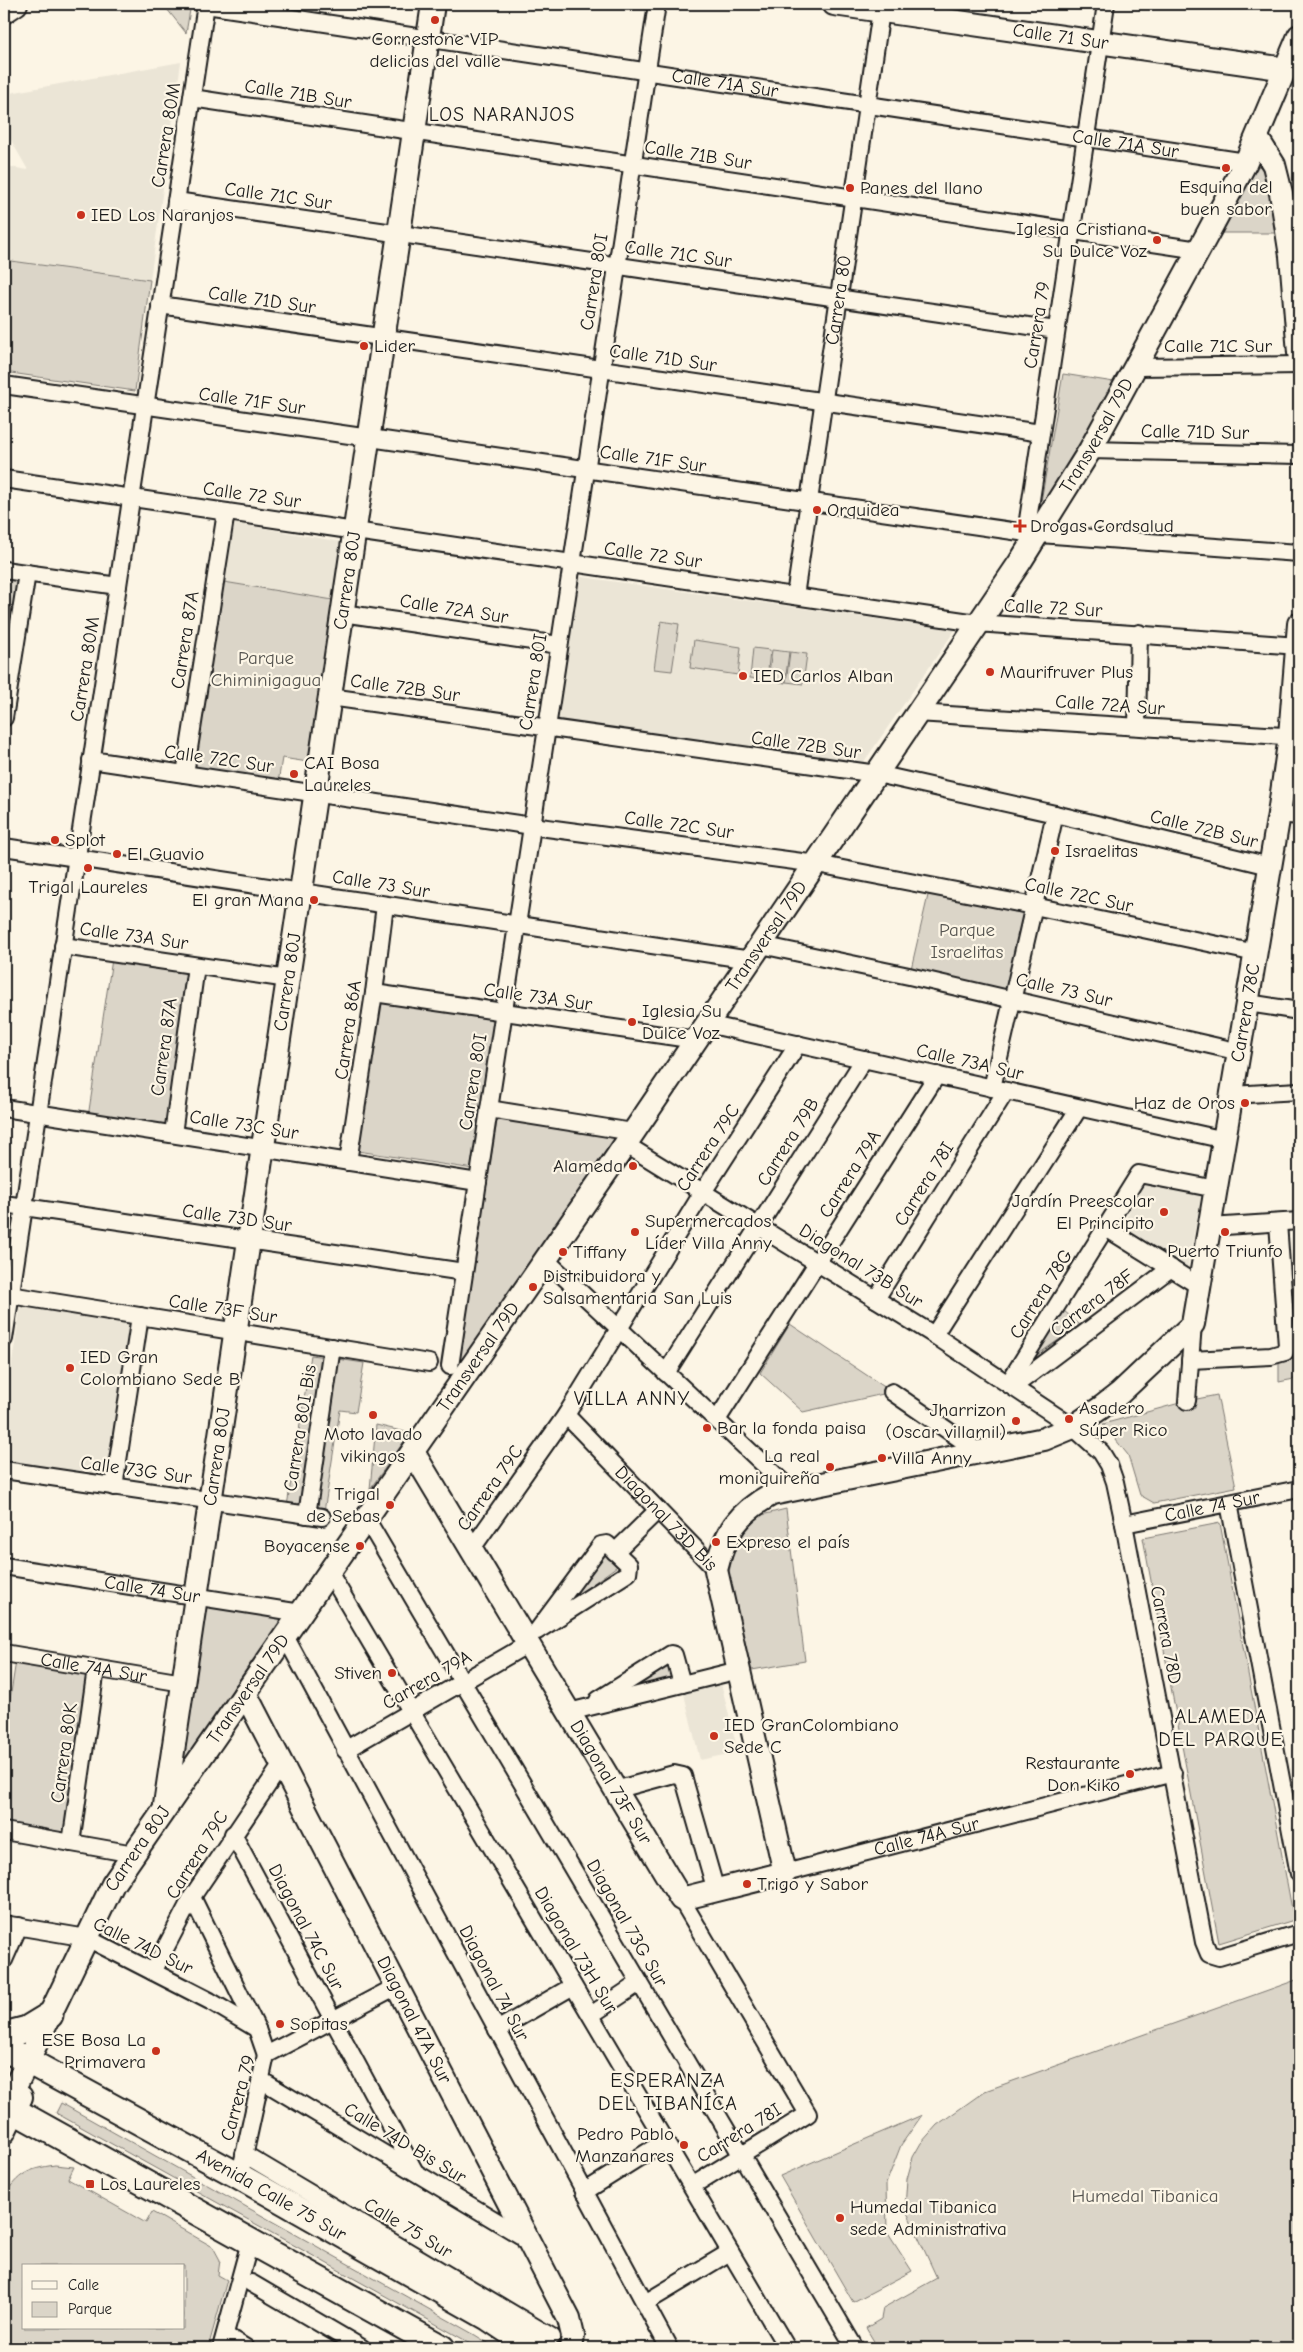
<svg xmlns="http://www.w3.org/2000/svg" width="1303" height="2352" viewBox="0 0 1303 2352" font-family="'Comic Neue',sans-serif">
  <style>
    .built { fill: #ebe5d6 }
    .green { fill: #dbd5c8; stroke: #7c7872; fill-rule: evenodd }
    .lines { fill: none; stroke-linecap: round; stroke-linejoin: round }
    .street-casing { stroke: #1c1c1c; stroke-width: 20 }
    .secondary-casing { stroke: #1c1c1c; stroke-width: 26 }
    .primary-casing { stroke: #1c1c1c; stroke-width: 29 }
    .street { stroke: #fcf5e5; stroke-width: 16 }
    .secondary { stroke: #fcf5e5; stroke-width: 22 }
    .primary { stroke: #fcf5e5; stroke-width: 25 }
    .poi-dot { fill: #c8321e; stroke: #fcf5e5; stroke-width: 2 }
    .labels { text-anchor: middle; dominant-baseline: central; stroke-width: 4.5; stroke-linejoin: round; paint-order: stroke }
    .street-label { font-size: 19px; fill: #1c1c1c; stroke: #fcf5e5 }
    .poi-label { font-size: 19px; fill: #1c1c1c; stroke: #fcf5e5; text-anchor: start }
    .park-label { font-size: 19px; fill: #555450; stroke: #fcf5e5 }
    .neighbourhood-label { font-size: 20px; letter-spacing: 1px; fill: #1c1c1c; stroke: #fcf5e5 }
  </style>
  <rect width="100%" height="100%" fill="#fcf5e5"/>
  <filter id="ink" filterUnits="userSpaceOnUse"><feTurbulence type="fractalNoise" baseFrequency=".02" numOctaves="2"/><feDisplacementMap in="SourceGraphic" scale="10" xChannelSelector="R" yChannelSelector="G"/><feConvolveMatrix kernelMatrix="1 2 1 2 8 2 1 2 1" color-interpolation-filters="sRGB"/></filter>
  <g filter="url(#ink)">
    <path class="built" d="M181,62L150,280L4,260V166L28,170L4,128V94Z
      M233,523L342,542L333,600L224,582Z
      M576,576L955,630L861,766L555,722Z
      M1143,1182L1202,1193L1187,1270L1120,1231Z
      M21,1303L135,1321L110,1481L4,1463V1416Z
      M721,1683L738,1752L700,1760L684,1694Z"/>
    <path class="green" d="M163,4H191L186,33Z
      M1253,164L1266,169L1279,233H1220Z
      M4,260L150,280L135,391L4,372Z
      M1063,374L1114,382L1038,519Z
      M4,577L17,579L4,673Z
      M224,582L333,600L308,762L282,758L278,783L194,769Z
      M661,621L679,624L672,671L654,669Z
      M694,640L741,647L738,675L690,668Z
      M753,648L770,650L767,680L750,678Z
      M772,650L789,652L785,683L768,680Z
      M790,652L807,654L803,684L786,682Z
      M929,891L1024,914L1006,991L911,969Z
      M112,959L192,971L168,1129L88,1117Z
      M382,999L497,1017L473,1169L358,1151Z
      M498,1115L620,1135L455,1376Z
      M1063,1310L1080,1325L1037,1355Z
      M790,1324L892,1392L803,1412L760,1373Z
      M1299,1327V1378L1279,1382V1356L1288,1329Z
      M311,1355L364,1363L356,1412L340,1410L324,1512L287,1506Z
      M1217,1395L1236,1487L1154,1503L1140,1495L1128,1455L1103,1424L1187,1401Z
      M376,1425L410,1433L370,1489Z
      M786,1509L805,1661L746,1671L729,1572L734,1550L742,1532L758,1516Z
      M1220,1523L1294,1920L1219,1943L1143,1538Z
      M605,1549L620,1564L565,1604Z
      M202,1601L287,1615L177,1779Z
      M16,1661L93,1673L66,1838L4,1830V1737Z
      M668,1664L674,1679L632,1689Z
      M1299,1979V2348H878L866,2328L881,2319L883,2308L937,2278L905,2208L907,2179L913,2157L921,2143L937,2125L985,2091Z
      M61,2103L475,2335L496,2348H479L56,2113Z
      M922,2115L901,2145L886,2184L887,2232L912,2271L853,2302L780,2176Z
      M55,2165L74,2167L68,2179L146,2223L152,2212L213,2247L220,2260L218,2275L227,2280L208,2348H4V2196C19,2173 28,2169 55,2165ZM24,2266H184V2328H24Z"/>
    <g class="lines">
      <g class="street-casing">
        <g id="street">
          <path id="s1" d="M206,5L1246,162"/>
          <path d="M192,98L1199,250"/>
          <path d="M176,201L1056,330"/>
          <path d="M160,305L1041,433"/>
          <path d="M1137,367L1299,365"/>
          <path d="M4,385L1026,533L1299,553"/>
          <path d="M1090,450L1299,455"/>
          <path d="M4,479L977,623L1299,646"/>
          <path d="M1026,533L1106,4"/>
          <path d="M4,570L118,586"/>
          <path id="s2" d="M795,596L881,11"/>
          <path d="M342,613L559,645"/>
          <path d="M330,697L877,774L1055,814L1270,866"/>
          <path d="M917,713L1299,737"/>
          <path d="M4,718L27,573"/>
          <path d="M1137,726L1139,633"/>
          <path d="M91,760L532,826L817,864L1034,906L1256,953"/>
          <path d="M185,774L226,512"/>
          <path d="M1279,814L1299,816"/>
          <path d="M4,847L751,960"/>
          <path d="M761,945L909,976L1240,1052"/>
          <path d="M63,946L288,979"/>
          <path d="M374,993L696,1040"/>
          <path d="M1248,1003L1299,1011"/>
          <path d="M707,1024L1225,1140"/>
          <path d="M992,1088L1055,814"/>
          <path d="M1232,1095L1299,1091"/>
          <path d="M4,1108L478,1182"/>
          <path d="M489,1109L633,1132"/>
          <path d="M173,1134L196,966"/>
          <path d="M625,1144L934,1335L1073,1427L1101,1452L1109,1465L1115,1482L1124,1524L1204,1942L1209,1954L1219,1957L1299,1933"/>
          <path d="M348,1162L374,993L385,905"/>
          <path d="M4,1204L464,1272"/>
          <path d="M1210,1227L1299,1221"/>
          <path d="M1106,1228L1199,1286"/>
          <path d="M546,1260L790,1489"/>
          <path d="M10,1295L429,1363"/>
          <path d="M876,1299L1006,1091"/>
          <path d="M934,1335L1079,1108"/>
          <path d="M4,1339L206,4"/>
          <path d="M1190,1360L1271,1356L1285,1352L1287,1346L1278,1223"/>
          <path d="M450,1366L657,4"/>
          <path d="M666,1373L864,1059"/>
          <path d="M1008,1384L1139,1174L1216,1189"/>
          <path d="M1013,1387L1171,1268"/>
          <path d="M892,1392L979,1452"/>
          <path d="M1187,1401L1193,1324"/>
          <path id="s3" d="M566,1415L716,1570"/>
          <path d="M717,1420L937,1075"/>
          <path d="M4,1470L322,1517"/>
          <path d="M114,1487L140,1316"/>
          <path d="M1229,1503L1299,1874"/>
          <path d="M307,1515L332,1347"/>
          <path d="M368,1517L370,1525L855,2348"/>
          <path id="s4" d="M1124,1524L1299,1489"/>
          <path d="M607,1544L629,1565L628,1573L537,1631L601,1545Z"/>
          <path d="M471,1550L566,1415L703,1192L798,1044"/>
          <path d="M615,1552L658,1510"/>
          <path id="s5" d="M4,1566L301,1613"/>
          <path d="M329,1572L787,2348"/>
          <path d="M285,1636L669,2348"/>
          <path id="s6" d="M4,1653L183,1683"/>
          <path d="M598,1700L671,1654L674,1655L682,1684"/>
          <path d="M569,1712L739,1670"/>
          <path d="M345,1750L528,1644"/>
          <path d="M615,1790L674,1774L683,1776L716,1891"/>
          <path d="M4,1831L134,1854"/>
          <path d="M233,1834L415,2172"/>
          <path d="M71,1843L96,1669"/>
          <path id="s7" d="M785,1873L1173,1773"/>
          <path d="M192,1897L257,2029L266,2055"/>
          <path d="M681,1899L808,2114L692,2186"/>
          <path d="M4,1924L87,1938L210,2001L257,2029"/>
          <path d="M4,1960L19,1926"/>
          <path d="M153,1972L192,1897L282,1764"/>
          <path d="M591,2015L639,1983"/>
          <path d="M497,2030L573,1986"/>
          <path d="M261,2080L528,2240"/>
          <path d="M244,2154L552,2337"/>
          <path d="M242,2165L266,2055L397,1986"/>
          <path d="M584,2192L665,2141"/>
          <path d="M251,2283L362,2348"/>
          <path d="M645,2303L730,2252"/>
          <path d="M225,2335L246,2348"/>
          <path d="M221,2348L250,2242"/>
        </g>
      </g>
      <g class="secondary-casing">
        <g id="secondary">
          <path id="s8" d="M834,4L1286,69"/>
          <path d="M4,12L16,4"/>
          <path d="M1257,138L1274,165L1281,193L1291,256L1299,353"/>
          <path id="s9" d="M413,1452L681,1899L785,1873L716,1570C725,1532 738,1513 772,1494L1044,1439L1073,1427L1102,1407L1120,1393L1193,1324L1279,814L1290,736L1299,624"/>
          <path id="s10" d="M245,1693L569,2319L573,2336L571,2348"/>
          <path id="s11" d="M165,1805L433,4"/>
          <path id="s12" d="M4,2110L113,1884L616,1158L1020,562L1090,450L1208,233L1246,162L1299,36"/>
          <path d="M4,2132L21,2097"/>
        </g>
      </g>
      <g class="primary-casing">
        <g id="primary">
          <path d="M4,2035L27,2029L50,2015"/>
          <path id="s13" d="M4,2048L239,2176L489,2318L534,2348"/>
          <path d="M4,2105L442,2348"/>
        </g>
      </g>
      <use href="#street" class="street"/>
      <use href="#secondary" class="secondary"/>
      <use href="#primary" class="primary"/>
    </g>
  </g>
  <g class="poi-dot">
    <circle cx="435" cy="20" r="5"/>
    <circle cx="1226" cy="168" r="5"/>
    <circle cx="850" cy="188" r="5"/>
    <circle cx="81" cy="215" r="5"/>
    <circle cx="1157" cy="240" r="5"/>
    <circle cx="364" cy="346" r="5"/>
    <circle cx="817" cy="510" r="5"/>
    <path d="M1017.5 518.5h5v5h5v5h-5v5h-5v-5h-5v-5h5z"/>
    <circle cx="990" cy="672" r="5"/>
    <circle cx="743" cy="676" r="5"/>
    <circle cx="294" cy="774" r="5"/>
    <circle cx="55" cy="840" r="5"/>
    <circle cx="1055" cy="851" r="5"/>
    <circle cx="117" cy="854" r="5"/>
    <circle cx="88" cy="868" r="5"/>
    <circle cx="314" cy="900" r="5"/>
    <circle cx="632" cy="1022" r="5"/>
    <circle cx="1245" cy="1103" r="5"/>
    <circle cx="633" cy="1166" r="5"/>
    <circle cx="1164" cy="1212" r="5"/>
    <circle cx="635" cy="1232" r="5"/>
    <circle cx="1225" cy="1232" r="5"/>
    <circle cx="563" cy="1252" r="5"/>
    <circle cx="533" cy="1287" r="5"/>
    <circle cx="70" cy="1368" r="5"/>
    <circle cx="373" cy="1415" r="5"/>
    <circle cx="1069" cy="1419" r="5"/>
    <circle cx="1016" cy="1421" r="5"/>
    <circle cx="707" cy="1428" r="5"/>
    <circle cx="882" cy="1458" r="5"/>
    <circle cx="830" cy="1467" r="5"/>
    <circle cx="390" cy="1505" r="5"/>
    <circle cx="716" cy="1542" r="5"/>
    <circle cx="360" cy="1546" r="5"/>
    <circle cx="392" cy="1673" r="5"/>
    <circle cx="714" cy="1736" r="5"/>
    <circle cx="1130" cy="1774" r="5"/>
    <circle cx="747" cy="1884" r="5"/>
    <circle cx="280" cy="2024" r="5"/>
    <circle cx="156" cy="2051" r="5"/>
    <circle cx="684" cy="2145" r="5"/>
    <rect x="85" y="2179" width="10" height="10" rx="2.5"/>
    <circle cx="840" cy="2218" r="5"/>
  </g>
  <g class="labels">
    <g class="street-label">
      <text stroke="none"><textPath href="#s8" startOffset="229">Calle 71 Sur</textPath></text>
      <text stroke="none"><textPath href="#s1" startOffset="525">Calle 71A Sur</textPath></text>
      <text transform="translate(298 94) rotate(9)">Calle 71B Sur</text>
      <text transform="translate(166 135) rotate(-81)">Carrera 80M</text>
      <text stroke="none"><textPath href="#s1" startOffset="930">Calle 71A Sur</textPath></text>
      <text transform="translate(698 155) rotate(9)">Calle 71B Sur</text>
      <text transform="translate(278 196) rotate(8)">Calle 71C Sur</text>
      <text transform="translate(678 254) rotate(8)">Calle 71C Sur</text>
      <text transform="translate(594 282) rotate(-81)">Carrera 80I</text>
      <text transform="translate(262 300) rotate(8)">Calle 71D Sur</text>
      <text stroke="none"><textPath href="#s2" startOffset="299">Carrera 80</textPath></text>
      <text transform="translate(1037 325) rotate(-81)">Carrera 79</text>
      <text x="1218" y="346">Calle 71C Sur</text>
      <text transform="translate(663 358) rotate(8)">Calle 71D Sur</text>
      <text transform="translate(252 401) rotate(8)">Calle 71F Sur</text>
      <text transform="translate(1195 432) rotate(1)">Calle 71D Sur</text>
      <text stroke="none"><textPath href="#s12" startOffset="2002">Transversal 79D</textPath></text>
      <text transform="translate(653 459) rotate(8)">Calle 71F Sur</text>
      <text transform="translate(252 495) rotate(8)">Calle 72 Sur</text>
      <text transform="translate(653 555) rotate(8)">Calle 72 Sur</text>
      <text stroke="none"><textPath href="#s11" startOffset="1238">Carrera 80J</textPath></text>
      <text transform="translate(1053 608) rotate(3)">Calle 72 Sur</text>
      <text transform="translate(454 609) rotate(9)">Calle 72A Sur</text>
      <text transform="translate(185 640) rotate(-81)">Carrera 87A</text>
      <text transform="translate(85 669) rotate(-81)">Carrera 80M</text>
      <text transform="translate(533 682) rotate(-81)">Carrera 80I</text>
      <text transform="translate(405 688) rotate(8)">Calle 72B Sur</text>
      <text transform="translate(1110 705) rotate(4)">Calle 72A Sur</text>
      <text transform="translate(806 745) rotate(8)">Calle 72B Sur</text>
      <text transform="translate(219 759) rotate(8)">Calle 72C Sur</text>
      <text transform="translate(679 825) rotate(8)">Calle 72C Sur</text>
      <text transform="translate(1204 829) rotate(14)">Calle 72B Sur</text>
      <text transform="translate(381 884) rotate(9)">Calle 73 Sur</text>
      <text transform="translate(1079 895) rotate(12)">Calle 72C Sur</text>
      <text transform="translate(134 936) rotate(8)">Calle 73A Sur</text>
      <text stroke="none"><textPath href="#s12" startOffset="1402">Transversal 79D</textPath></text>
      <text stroke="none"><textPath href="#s11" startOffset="832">Carrera 80J</textPath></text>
      <text transform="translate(1064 990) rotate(13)">Calle 73 Sur</text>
      <text transform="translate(538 997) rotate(8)">Calle 73A Sur</text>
      <text stroke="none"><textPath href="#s9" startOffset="1820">Carrera 78C</textPath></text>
      <text transform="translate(348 1030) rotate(-82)">Carrera 86A</text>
      <text transform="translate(164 1047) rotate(-82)">Carrera 87A</text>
      <text transform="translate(970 1062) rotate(13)">Calle 73A Sur</text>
      <text transform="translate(473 1082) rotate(-81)">Carrera 80I</text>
      <text transform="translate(244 1125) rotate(9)">Calle 73C Sur</text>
      <text transform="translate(788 1142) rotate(-58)">Carrera 79B</text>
      <text transform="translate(708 1148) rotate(-57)">Carrera 79C</text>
      <text transform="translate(850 1174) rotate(-58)">Carrera 79A</text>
      <text transform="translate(924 1184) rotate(-58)">Carrera 78I</text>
      <text transform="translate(237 1218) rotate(8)">Calle 73D Sur</text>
      <text transform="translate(861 1266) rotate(32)">Diagonal 73B Sur</text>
      <text transform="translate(1041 1294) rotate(-58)">Carrera 78G</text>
      <text transform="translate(1092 1303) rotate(-37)">Carrera 78F</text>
      <text transform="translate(223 1309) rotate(9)">Calle 73F Sur</text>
      <text stroke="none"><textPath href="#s12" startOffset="892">Transversal 79D</textPath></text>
      <text transform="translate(300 1428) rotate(-81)">Carrera 80I Bis</text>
      <text stroke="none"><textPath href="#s11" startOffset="352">Carrera 80J</textPath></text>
      <text transform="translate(136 1470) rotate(8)">Calle 73G Sur</text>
      <text transform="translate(490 1488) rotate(-55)">Carrera 79C</text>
      <text stroke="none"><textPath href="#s4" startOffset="90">Calle 74 Sur</textPath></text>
      <text stroke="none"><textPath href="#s3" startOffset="144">Diagonal 73D Bis</textPath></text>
      <text stroke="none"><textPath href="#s5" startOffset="150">Calle 74 Sur</textPath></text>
      <text transform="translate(1166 1635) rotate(79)">Carrera 78D</text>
      <text stroke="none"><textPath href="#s6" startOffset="91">Calle 74A Sur</textPath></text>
      <text transform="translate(427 1680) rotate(-30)">Carrera 79A</text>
      <text stroke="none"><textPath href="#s12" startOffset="488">Transversal 79D</textPath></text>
      <text transform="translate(64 1753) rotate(-82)">Carrera 80K</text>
      <text stroke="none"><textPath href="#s9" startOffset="385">Diagonal 73F Sur</textPath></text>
      <text stroke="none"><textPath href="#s7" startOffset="146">Calle 74A Sur</textPath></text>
      <text stroke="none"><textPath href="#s12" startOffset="294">Carrera 80J</textPath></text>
      <text transform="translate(197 1855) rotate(-58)">Carrera 79C</text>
      <text transform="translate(627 1923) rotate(60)">Diagonal 73G Sur</text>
      <text transform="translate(306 1927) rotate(62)">Diagonal 74C Sur</text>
      <text transform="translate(143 1946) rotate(26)">Calle 74D Sur</text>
      <text transform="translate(576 1950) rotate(59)">Diagonal 73H Sur</text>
      <text transform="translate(494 1983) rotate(62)">Diagonal 74 Sur</text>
      <text stroke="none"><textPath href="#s10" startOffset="368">Diagonal 47A Sur</textPath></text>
      <text transform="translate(238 2098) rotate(-75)">Carrera 79</text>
      <text transform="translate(739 2133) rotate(-32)">Carrera 78I</text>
      <text transform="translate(405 2143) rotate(31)">Calle 74D Bis Sur</text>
      <text stroke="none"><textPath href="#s13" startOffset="305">Avenida Calle 75 Sur</textPath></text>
      <text transform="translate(408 2228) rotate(31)">Calle 75 Sur</text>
    </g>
    <g class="poi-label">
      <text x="435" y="39" text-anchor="middle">Cornestone VIP<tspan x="435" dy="22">delicias del valle</tspan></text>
      <text x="1226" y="187" text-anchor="middle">Esquina del<tspan x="1226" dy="22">buen sabor</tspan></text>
      <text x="860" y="188">Panes del llano</text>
      <text x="91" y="215">IED Los Naranjos</text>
      <text x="1147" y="229" text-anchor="end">Iglesia Cristiana<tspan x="1147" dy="22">Su Dulce Voz</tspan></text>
      <text x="374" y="346">Lider</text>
      <text x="827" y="510">Orquidea</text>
      <text x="1030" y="526">Drogas Cordsalud</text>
      <text x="1000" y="672">Maurifruver Plus</text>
      <text x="753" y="676">IED Carlos Alban</text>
      <text x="304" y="763">CAI Bosa<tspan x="304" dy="22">Laureles</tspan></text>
      <text x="65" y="840">Splot</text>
      <text x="1065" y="851">Israelitas</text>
      <text x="127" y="854">El Guavio</text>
      <text x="88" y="887" text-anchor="middle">Trigal Laureles</text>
      <text x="304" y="900" text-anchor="end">El gran Mana</text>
      <text x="642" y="1011">Iglesia Su<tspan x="642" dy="22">Dulce Voz</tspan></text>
      <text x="1235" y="1103" text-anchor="end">Haz de Oros</text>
      <text x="623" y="1166" text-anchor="end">Alameda</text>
      <text x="1154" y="1201" text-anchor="end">Jardín Preescolar<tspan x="1154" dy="22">El Principito</tspan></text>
      <text x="645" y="1221">Supermercados<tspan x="645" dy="22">Líder Villa Anny</tspan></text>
      <text x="1225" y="1251" text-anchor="middle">Puerto Triunfo</text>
      <text x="573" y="1252">Tiffany</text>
      <text x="543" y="1276">Distribuidora y<tspan x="543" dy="22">Salsamentaria San Luis</tspan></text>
      <text x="80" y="1357">IED Gran<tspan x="80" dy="22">Colombiano Sede B</tspan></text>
      <text x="1079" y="1408">Asadero<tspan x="1079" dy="22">Súper Rico</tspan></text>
      <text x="1006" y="1410" text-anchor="end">Jharrizon<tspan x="1006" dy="22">(Oscar villamil)</tspan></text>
      <text x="717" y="1428">Bar la fonda paisa</text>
      <text x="373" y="1434" text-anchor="middle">Moto lavado<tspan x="373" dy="22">vikingos</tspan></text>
      <text x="820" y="1456" text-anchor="end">La real<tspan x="820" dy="22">moniquireña</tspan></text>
      <text x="892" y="1458">Villa Anny</text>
      <text x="380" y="1494" text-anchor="end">Trigal<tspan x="380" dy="22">de Sebas</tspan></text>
      <text x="726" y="1542">Expreso el país</text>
      <text x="350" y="1546" text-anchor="end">Boyacense</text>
      <text x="382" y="1673" text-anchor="end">Stiven</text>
      <text x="724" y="1725">IED GranColombiano<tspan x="724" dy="22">Sede C</tspan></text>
      <text x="1120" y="1763" text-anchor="end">Restaurante<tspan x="1120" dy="22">Don Kiko</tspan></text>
      <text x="757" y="1884">Trigo y Sabor</text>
      <text x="290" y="2024">Sopitas</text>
      <text x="146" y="2040" text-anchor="end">ESE Bosa La<tspan x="146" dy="22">Primavera</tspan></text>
      <text x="674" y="2134" text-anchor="end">Pedro Pablo<tspan x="674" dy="22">Manzanares</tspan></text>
      <text x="100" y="2184">Los Laureles</text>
      <text x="850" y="2207">Humedal Tibanica<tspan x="850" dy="22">sede Administrativa</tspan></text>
    </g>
    <g class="park-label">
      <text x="266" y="658">Parque<tspan x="266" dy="22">Chiminigagua</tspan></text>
      <text x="967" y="930">Parque<tspan x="967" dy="22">Israelitas</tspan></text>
      <text x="1145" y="2196">Humedal Tibanica</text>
    </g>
    <g class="neighbourhood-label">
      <text x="502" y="114">LOS NARANJOS</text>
      <text x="632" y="1398">VILLA ANNY</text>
      <text x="1221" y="1716">ALAMEDA<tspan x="1221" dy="23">DEL PARQUE</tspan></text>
      <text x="668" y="2080">ESPERANZA<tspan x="668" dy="23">DEL TIBANÍCA</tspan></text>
    </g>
  </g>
  <rect width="1303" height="2352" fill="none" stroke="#fcf5e5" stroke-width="20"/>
  <rect x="10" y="10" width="1283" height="2332" fill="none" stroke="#1c1c1c" stroke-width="2" filter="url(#ink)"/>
  <rect x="22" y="2264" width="162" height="65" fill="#fcf5e5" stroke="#a29e95"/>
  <rect x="32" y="2281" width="25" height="8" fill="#fcf5e5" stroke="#a29e95"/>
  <text x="68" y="2290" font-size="15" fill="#1c1c1c">Calle</text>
  <rect x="32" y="2302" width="25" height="15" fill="#dbd5c8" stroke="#a29e95"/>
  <text x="68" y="2314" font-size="15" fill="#1c1c1c">Parque</text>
</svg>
